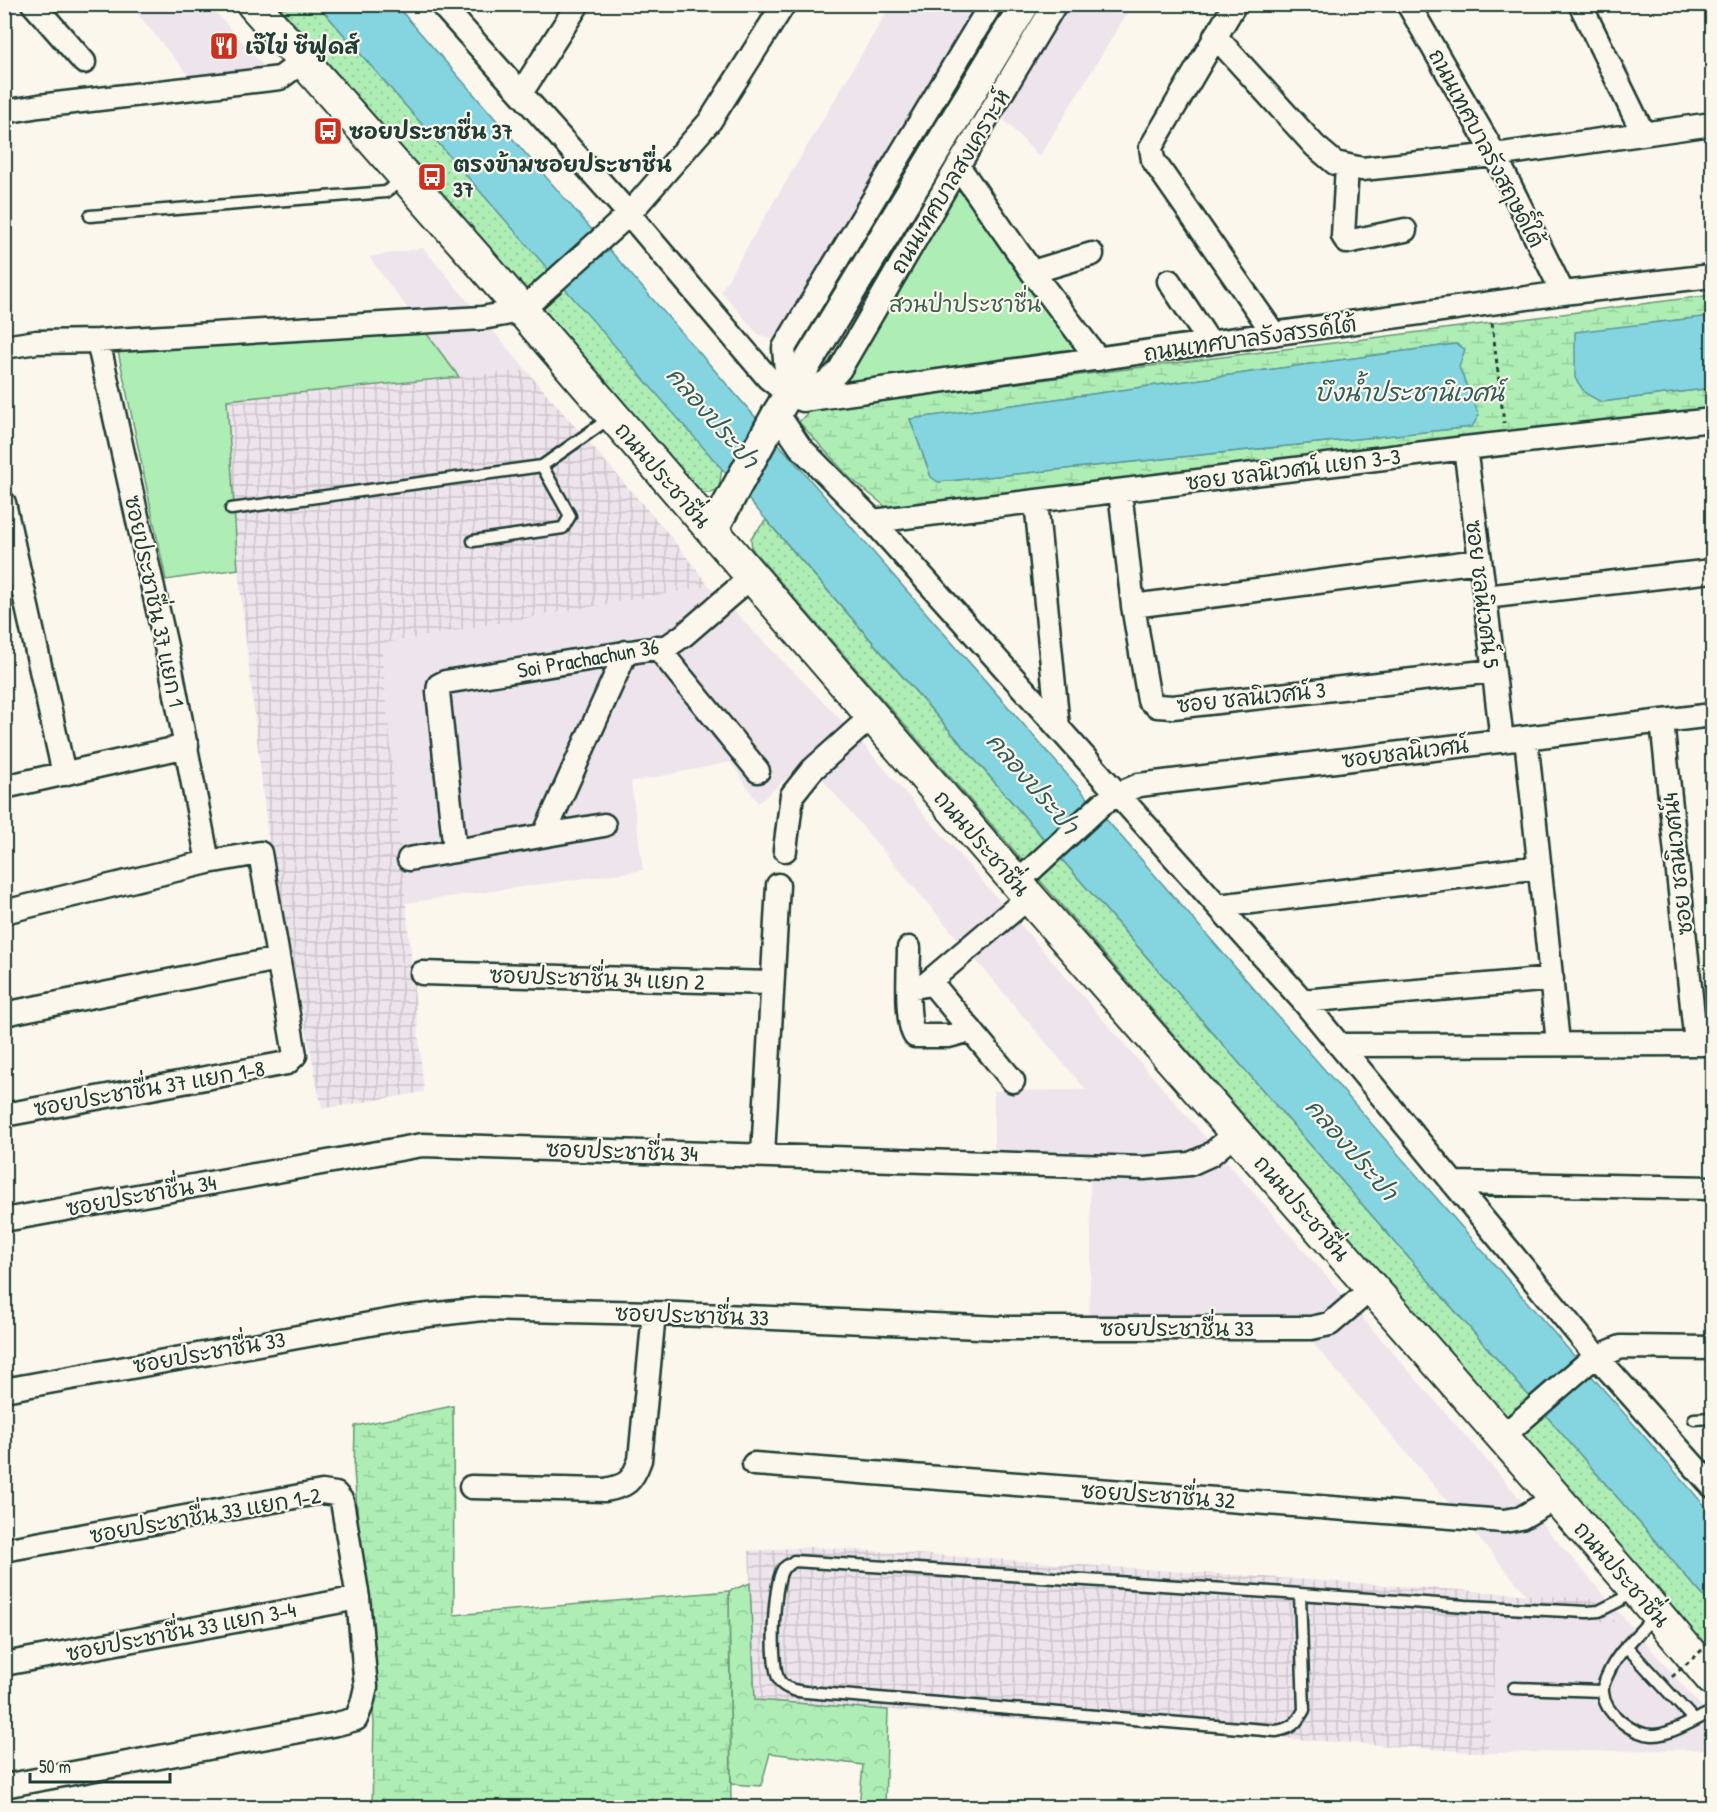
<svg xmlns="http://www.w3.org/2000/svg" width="1717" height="1812" viewBox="0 0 1717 1812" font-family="'Patrick Hand','Playpen Sans Thai',sans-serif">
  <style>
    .built { fill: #eee4eb }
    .industrial { fill: url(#industrial-grid) }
    .green { fill: #aeeeb5; stroke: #669674; stroke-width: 1.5 }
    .forest { fill: url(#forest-crowns); stroke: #669674; stroke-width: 1.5 }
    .wetland { fill: url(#wetland-marsh); stroke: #669674; stroke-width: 1.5; fill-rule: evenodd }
    .garden { fill: url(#garden-dots); stroke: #669674; stroke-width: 1.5 }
    .water { fill: #85d5e1; stroke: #5c989c; stroke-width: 1.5 }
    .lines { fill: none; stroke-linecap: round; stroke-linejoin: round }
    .service-casing { stroke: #1f3d34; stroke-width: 15 }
    .minor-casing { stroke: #1f3d34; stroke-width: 27 }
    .tertiary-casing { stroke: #1f3d34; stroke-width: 33 }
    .secondary-casing { stroke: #1f3d34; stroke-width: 36 }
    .path { stroke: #1f3d34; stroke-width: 3; stroke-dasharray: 4.5 4.5; stroke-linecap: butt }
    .service { stroke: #fbf7ec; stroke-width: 10 }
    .minor { stroke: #fbf7ec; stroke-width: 22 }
    .tertiary { stroke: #fbf7ec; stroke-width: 28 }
    .secondary { stroke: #fbf7ec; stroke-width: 32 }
    .path-bridge { stroke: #1f3d34; stroke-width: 3; stroke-dasharray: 4.5 4.5; stroke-linecap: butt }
    .labels { text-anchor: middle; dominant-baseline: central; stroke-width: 4.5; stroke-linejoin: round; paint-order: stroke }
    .poi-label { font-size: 22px; font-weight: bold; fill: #1f3d34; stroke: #fbf7ec; text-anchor: start }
    .street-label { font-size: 22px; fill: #1f3d34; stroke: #fbf7ec }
    .park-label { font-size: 22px; fill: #3c604e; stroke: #fbf7ec }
    .water-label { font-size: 24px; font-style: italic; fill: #335b57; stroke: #fbf7ec }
  </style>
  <defs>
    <pattern id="industrial-grid" width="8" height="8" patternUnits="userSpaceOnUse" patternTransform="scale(1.5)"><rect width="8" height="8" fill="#eee4eb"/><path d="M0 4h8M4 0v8" fill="none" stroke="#ccc4ca"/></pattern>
    <pattern id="forest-crowns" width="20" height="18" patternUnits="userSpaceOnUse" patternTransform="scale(1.5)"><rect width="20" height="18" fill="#aeeeb5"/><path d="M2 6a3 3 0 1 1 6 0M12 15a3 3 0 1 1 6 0" fill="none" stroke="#95cd9c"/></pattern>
    <pattern id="wetland-marsh" width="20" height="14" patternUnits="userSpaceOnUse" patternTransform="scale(1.5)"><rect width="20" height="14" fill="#aeeeb5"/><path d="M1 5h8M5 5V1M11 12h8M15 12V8" fill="none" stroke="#95cd9c"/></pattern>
    <pattern id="garden-dots" width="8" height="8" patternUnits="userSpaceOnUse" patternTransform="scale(1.5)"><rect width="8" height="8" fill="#aeeeb5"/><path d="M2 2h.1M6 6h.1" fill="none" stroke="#95cd9c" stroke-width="1.8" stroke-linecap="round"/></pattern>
  </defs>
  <rect width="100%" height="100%" fill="#fbf7ec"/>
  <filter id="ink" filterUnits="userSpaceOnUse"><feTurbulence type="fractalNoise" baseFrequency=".0167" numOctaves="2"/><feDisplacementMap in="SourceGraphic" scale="12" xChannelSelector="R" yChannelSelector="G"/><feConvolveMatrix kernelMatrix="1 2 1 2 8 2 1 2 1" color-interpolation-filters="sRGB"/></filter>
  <g filter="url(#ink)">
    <path class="built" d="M130,5H209L281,86L195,83Z
      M891,5H984L782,335L771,339L758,334L721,291Z
      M1059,5H1132L1039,157L993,108Z
      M423,248L526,370L459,377L369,257Z
      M709,586L848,727L1712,1719V1749L1488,1753L1500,1617L1616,1621L1595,1599L1527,1595L1296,1323L1089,1318L1091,1249L1090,1180L994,1172V1091L1086,1090L807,761L758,803L731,762L631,782L643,870L405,903L381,644Z"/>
    <path class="industrial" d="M526,370L672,538L709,586L381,644L424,1092L322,1109L268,837L238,569L227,400Z
      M811,1547L1595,1599L1616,1622L1500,1617L1488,1753L755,1700L749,1551Z"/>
    <path class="green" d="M958,182L1090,355L837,389Z
      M424,330L459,377L227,400L238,569L166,580L118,351L122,346Z"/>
    <path class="forest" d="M750,1583L755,1700L888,1710L885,1807H859L863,1765L770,1753L761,1786L731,1784L729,1591Z"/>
    <path class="wetland" d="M1712,295V316L1652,323L1601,402L1712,388V414L931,509L886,507L849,477L799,422L811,409ZM1456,344L1464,349L1459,367L1471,427L939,482L931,476L910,419Z
      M453,1406L454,1615L729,1591L731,1807H372L374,1723L354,1470L355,1426Z"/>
    <path class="garden" d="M278,5H318L722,468L719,489L711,493H700Z
      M766,520L1712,1606V1654L752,549L751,538Z"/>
    <path class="water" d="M318,5H396L1712,1514V1606Z
      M1712,316V388L1601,402L1585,393L1575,378V332Z
      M1456,344L1465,349L1459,367L1479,415L1472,427L938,482L931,477L910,419Z"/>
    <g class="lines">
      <g class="service-casing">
        <path id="service" d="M90,216L386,192L403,179
          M231,509L542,466L610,418
          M473,541L563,528L570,516L542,466
          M1694,1419L1712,1418
          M1300,1594L1304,1710C1297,1723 1291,1729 1276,1731L806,1692C797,1691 788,1690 781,1683C769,1671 773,1584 783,1569C785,1566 791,1564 794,1561L1300,1594L1466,1606L1587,1612L1599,1611L1619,1601L1632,1590
          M1654,1616C1638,1635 1618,1651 1608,1674C1606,1678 1602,1687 1603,1692C1604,1713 1632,1734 1652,1735C1669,1736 1697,1718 1712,1712
          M1626,1646L1694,1720
          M1514,1688L1602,1691"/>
      </g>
      <g class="minor-casing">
        <path id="minor" d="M33,4L84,62
          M441,4L629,214L768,378L788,394L803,400L1563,293L1712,276
          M1235,4L1151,147L1153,160L1274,334
          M1408,4L1495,155L1563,293
          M1580,4L1643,133
          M1215,36L1315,146L1335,163L1362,169L1495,155L1712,124
          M521,93L578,4
          M4,112L39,106L280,78L303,61
          M958,166L1032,272L1098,359
          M1347,166L1343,236L1347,242L1405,230
          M1032,272L1092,254
          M1169,281L1210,343
          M98,341L171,669L208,862
          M4,347L37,342L98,341L482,318L521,311L629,214L710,121L784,4
          M798,392C815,389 830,382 840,369L958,166L1055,4
          M788,394L784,348L991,4
          M777,413L800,447L873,521L1303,1001L1597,1357L1712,1486
          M1465,448L1485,597L1502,741
          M1120,491L1133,606L1149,700L1157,706L1173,707L1493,671
          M1036,501L1058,727
          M4,503L64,774
          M873,521L1465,448L1712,420
          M1485,597L1712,571
          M1133,606L1479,561
          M657,647L758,771
          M1662,721L1696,1044
          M1526,738L1558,1043
          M4,787L187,746
          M544,835L626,652
          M785,850L792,795L812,770L872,716
          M455,851L438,692L439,685L445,682L668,646L684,635L751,577
          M409,859L604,825
          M1017,883L1102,804L1118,794L1139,785L1712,715
          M1218,906L1540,867
          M4,912L208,862L260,853L295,1055L287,1063L4,1115
          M909,948C909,968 905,1021 915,1036H949L971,1030
          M422,973L772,983
          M930,981L1013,1081
          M909,988L925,985L1029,897
          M1303,1001L1552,979
          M4,1014L278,959
          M1339,1045L1712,1044
          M763,1155L778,885
          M1453,1183L1712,1188
          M4,1220L422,1145L1144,1168L1190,1164L1210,1155L1236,1133
          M4,1390L403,1318L482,1309L654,1313L1002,1328H1311L1330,1324L1372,1288
          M1502,1437L1586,1364L1597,1357L1621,1347L1712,1348
          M754,1464L1504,1521L1521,1518L1556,1498
          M471,1487L605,1490C627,1486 632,1482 640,1460L654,1313
          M4,1550L322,1492L336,1494L342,1501L358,1598L366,1687L362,1704L356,1719L337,1724L4,1786
          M4,1664L358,1598"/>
      </g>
      <g class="tertiary-casing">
        <path id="tertiary" d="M712,532L777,413L1025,4"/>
      </g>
      <g class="secondary-casing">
        <path id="secondary" d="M253,4L481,263L1029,897L1635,1588L1712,1679"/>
      </g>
      <path class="path" d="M1492,323L1504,423"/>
      <use href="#service" class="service"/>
      <use href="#minor" class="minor"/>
      <use href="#tertiary" class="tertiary"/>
      <use href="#secondary" class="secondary"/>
      <path class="path-bridge" d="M1672,1677L1712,1641"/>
    </g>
  </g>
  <defs>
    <g id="restaurant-square" transform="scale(1.5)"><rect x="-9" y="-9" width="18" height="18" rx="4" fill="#c8321e" stroke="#fbf7ec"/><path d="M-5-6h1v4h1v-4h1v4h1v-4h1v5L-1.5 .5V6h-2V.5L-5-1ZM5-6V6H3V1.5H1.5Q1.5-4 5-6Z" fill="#fff"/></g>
    <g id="bus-square" transform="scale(1.5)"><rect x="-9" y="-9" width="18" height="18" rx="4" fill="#c8321e" stroke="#fbf7ec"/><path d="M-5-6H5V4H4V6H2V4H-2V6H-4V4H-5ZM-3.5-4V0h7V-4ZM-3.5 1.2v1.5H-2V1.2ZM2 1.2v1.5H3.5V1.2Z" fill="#fff"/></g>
  </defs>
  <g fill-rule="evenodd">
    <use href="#restaurant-square" x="224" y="46"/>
    <use href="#bus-square" x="328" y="131"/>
    <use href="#bus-square" x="432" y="177"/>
  </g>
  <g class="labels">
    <g class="poi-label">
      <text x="245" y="46">เจ๊ไข่ ซีฟูดส์</text>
      <text x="349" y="131">ซอยประชาชื่น 37</text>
      <text x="453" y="164">ตรงข้ามซอยประชาชื่น<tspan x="453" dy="25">37</tspan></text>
    </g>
    <g class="street-label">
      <text transform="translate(1487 148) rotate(62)">ถนนเทศบาลรังสฤษดิ์ใต้</text>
      <text transform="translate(950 181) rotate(-59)">ถนนเทศบาลสงเคราะห์</text>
      <text transform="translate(1250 338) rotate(-8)">ถนนเทศบาลรังสรรค์ใต้</text>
      <text transform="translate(1293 469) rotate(-7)">ซอย ชลนิเวศน์ แยก 3-3</text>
      <text transform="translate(663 475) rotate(49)">ถนนประชาชื่น</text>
      <text transform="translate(1483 594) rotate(83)">ซอย ชลนิเวศน์ 5</text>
      <text transform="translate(155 601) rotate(78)">ซอยประชาชื่น 37 แยก 1</text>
      <text transform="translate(588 658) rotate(-10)">Soi Prachachun 36</text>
      <text transform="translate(1251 697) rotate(-6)">ซอย ชลนิเวศน์ 3</text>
      <text transform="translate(1405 752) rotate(-7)">ซอยชลนิเวศน์</text>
      <text transform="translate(982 843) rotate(49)">ถนนประชาชื่น</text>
      <text transform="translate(1677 864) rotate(-96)">ซอย ชลนิเวศน์4</text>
      <text transform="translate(597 978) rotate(2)">ซอยประชาชื่น 34 แยก 2</text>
      <text transform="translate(149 1088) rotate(-10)">ซอยประชาชื่น 37 แยก 1-8</text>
      <text transform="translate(622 1151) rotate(2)">ซอยประชาชื่น 34</text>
      <text transform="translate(141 1195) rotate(-10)">ซอยประชาชื่น 34</text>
      <text transform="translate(1302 1208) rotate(49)">ถนนประชาชื่น</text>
      <text transform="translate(692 1315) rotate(2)">ซอยประชาชื่น 33</text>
      <text x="1177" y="1328">ซอยประชาชื่น 33</text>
      <text transform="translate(209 1352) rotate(-10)">ซอยประชาชื่น 33</text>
      <text transform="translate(1158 1495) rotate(4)">ซอยประชาชื่น 32</text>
      <text transform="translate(205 1515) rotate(-10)">ซอยประชาชื่น 33 แยก 1-2</text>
      <text transform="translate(1622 1574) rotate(49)">ถนนประชาชื่น</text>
      <text transform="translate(181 1631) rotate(-11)">ซอยประชาชื่น 33 แยก 3-4</text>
    </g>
    <g class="park-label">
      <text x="965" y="304">สวนป่าประชาชื่น</text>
    </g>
    <g class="water-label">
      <text x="1409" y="392">บึงน้ำประชานิเวศน์</text>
      <text transform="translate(713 417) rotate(49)">คลองประปา</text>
      <text transform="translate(1033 783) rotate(49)">คลองประปา</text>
      <text transform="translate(1352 1149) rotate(49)">คลองประปา</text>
    </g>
  </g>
  <rect width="1717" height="1812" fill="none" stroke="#fbf7ec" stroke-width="24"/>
  <rect x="12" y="12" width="1693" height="1788" fill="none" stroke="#1f3d34" stroke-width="2" filter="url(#ink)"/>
  <path d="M30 1773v9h140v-9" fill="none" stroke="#1f3d34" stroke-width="3"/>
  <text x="39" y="1773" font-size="18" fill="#1f3d34" stroke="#fbf7ec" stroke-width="4.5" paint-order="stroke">50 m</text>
</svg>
